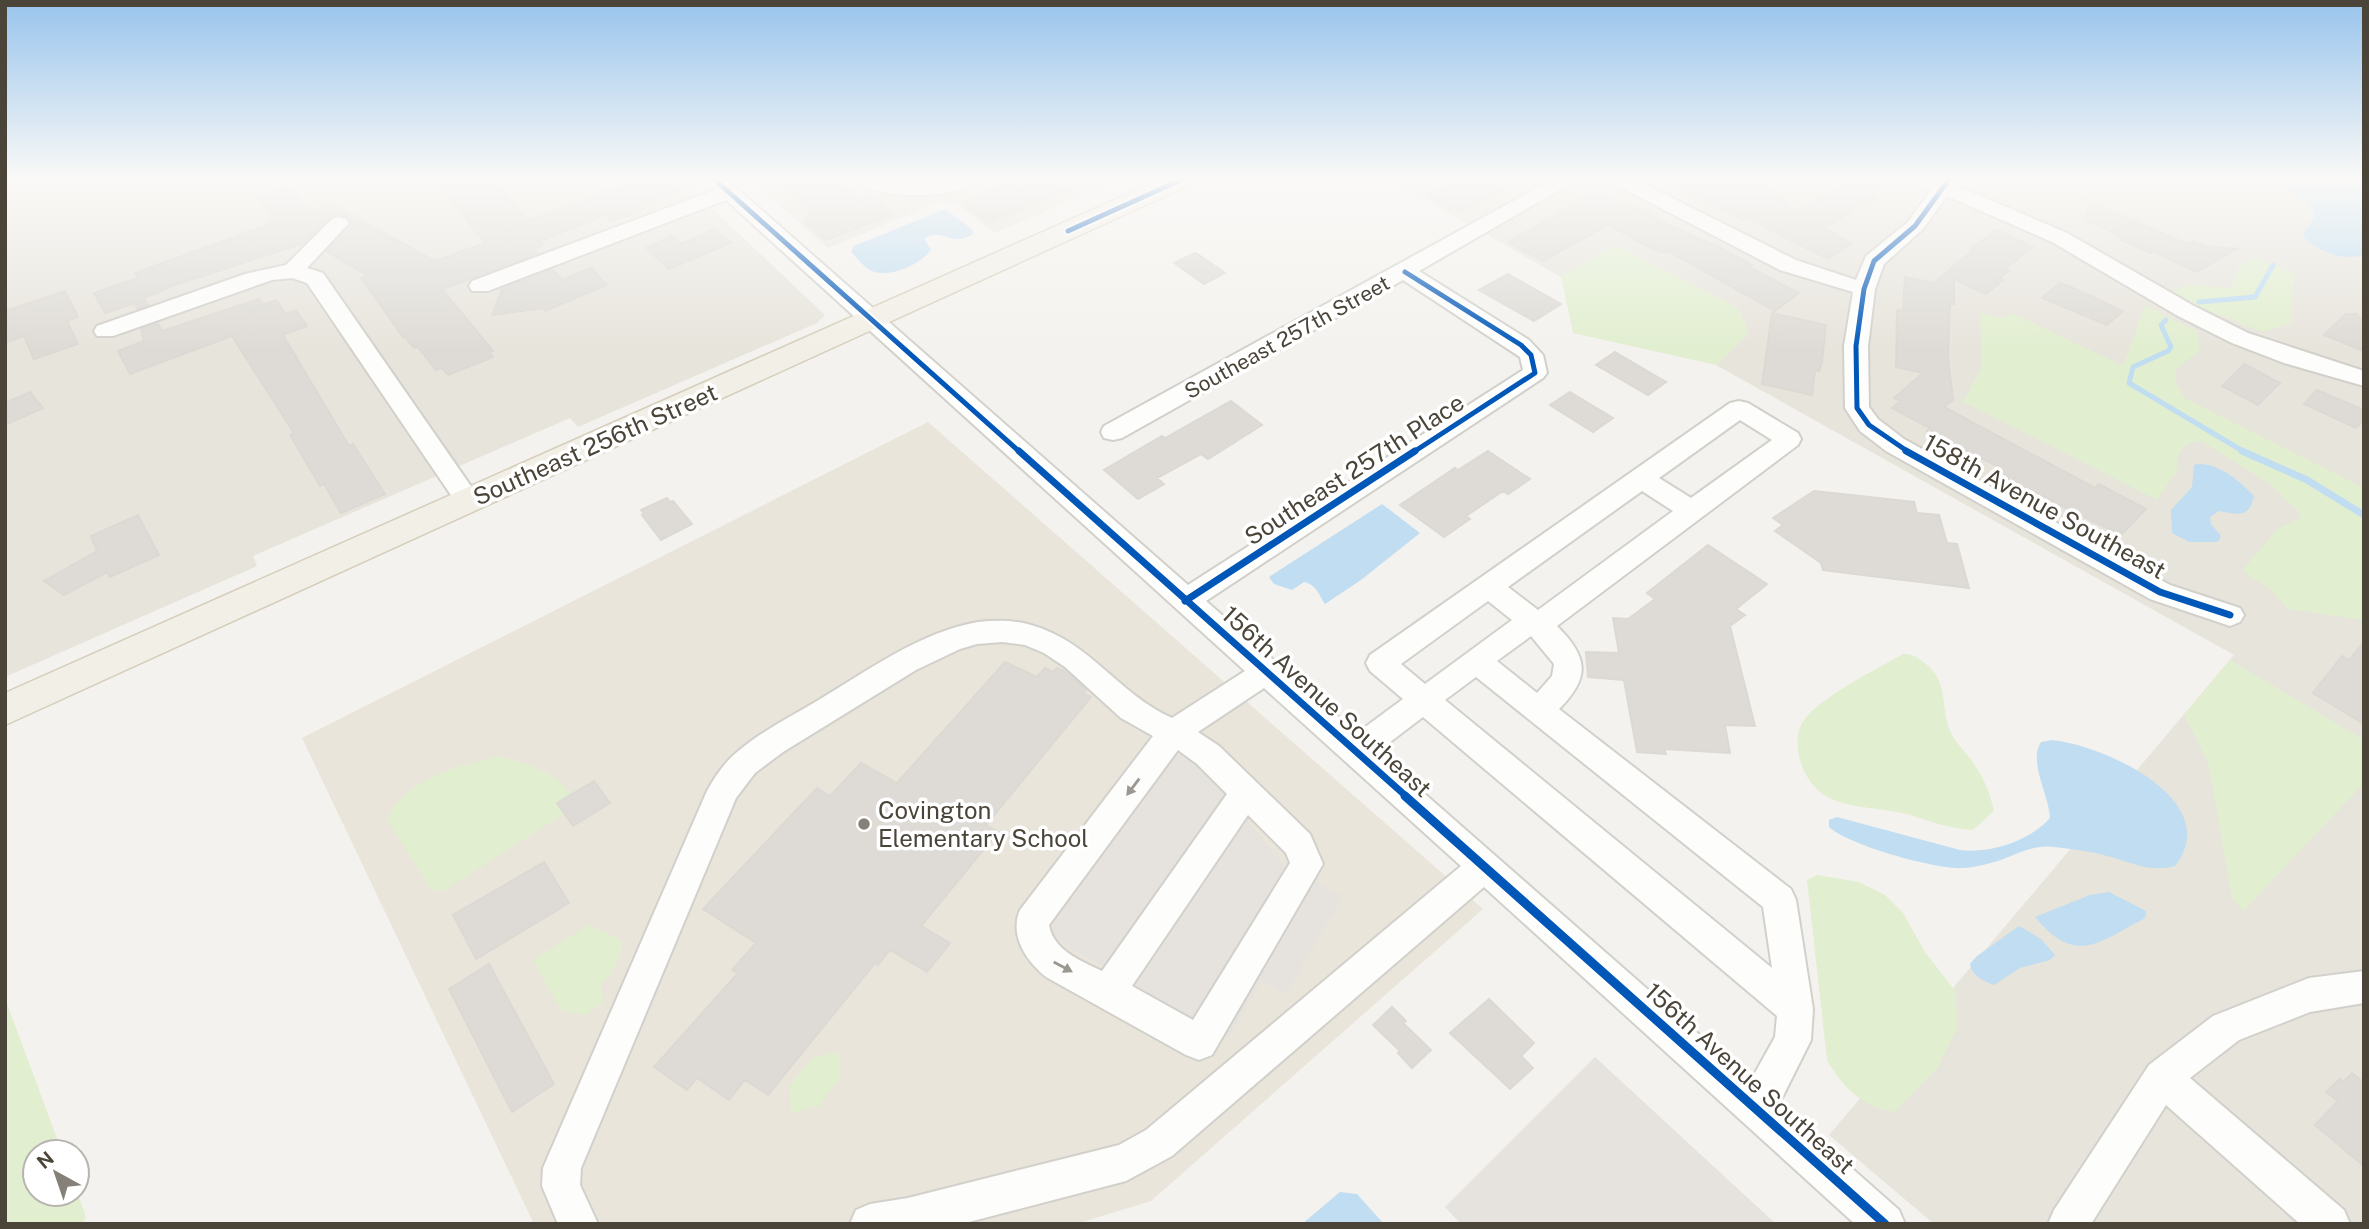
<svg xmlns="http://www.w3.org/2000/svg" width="2369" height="1229" viewBox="0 0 2369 1229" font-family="'Public Sans',sans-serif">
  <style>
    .residential { fill: #e7e4dc }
    .industrial { fill: #e6e2de }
    .education { fill: #eae5da }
    .green { fill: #e1eecf }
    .parking { fill: #e6e3df }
    .water { fill: #c0ddf1 }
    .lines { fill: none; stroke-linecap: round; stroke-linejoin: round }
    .stream-far1 { stroke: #c0ddf1; stroke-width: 5 }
    .stream { stroke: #c0ddf1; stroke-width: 7 }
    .building { fill: #dedbd6; stroke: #dcd9d4; stroke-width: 2 }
    .minor-casing { stroke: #d2d0cb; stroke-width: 4 }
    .major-casing { stroke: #d6cebb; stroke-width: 3 }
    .minor { fill: #fdfdfc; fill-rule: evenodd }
    .major { fill: #f2efe6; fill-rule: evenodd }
    .cycleway-far2-casing { stroke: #fff; stroke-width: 9 }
    .cycleway-far1-casing { stroke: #fff; stroke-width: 11 }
    .cycleway-casing { stroke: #fff; stroke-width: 13 }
    .cycleway-far2 { stroke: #0057b8; stroke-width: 5 }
    .cycleway-far1 { stroke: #0057b8; stroke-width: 7 }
    .cycleway { stroke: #0057b8; stroke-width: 9 }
    .oneway { fill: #9b9791 }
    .poi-dot { fill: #868178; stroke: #fff; stroke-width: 2.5 }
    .labels { text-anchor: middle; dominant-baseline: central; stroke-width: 7; stroke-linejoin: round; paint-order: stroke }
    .far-street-label { font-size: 21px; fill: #4b4439; stroke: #fff }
    .street-label { font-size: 24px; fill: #4b4439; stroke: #fff }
    .poi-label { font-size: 24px; fill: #4b4439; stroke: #fff; text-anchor: start }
  </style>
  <rect width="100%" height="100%" fill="#f4f2ee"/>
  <path class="residential" d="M5,178H680L825,315L817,323L578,427L570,418L253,556L257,566L5,677Z
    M749,178H1122L995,233L957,204L942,201L828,248Z
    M1387,178H2364V1224H1934L1829,1135L2234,655L1716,365L1749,333L1615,245L1561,277Z"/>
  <path class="industrial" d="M1595,1057L1776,1224H1461L1445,1207Z"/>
  <path class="education" d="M928,422L1483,909L1151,1201L1076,1224H534L302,738Z"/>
  <path class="green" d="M1615,245L1738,308L1749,333L1716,365L1573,333L1561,277Z
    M2257,258L2295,274L2290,324L2262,332L2197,306L2171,291L2191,284L2231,289L2239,266Z
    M2145,305L2198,332L2199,351L2176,369V383L2185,398L2364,488V620L2288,609L2270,589L2242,571L2277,529L2300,518L2299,512L2270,484L2201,441C2183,441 2175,455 2177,471L2157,500L1963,402L1982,366L1980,313L2004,318L2013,313L2123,366Z
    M1903,654C1912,654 1915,656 1922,661C1952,682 1938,708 1952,735C1957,744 1965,752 1972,761C1983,776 1990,793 1994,811L1973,830C1949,829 1930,821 1907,814C1883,808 1843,808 1824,795C1803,781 1790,746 1802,723C1816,699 1877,669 1903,654Z
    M2230,660L2364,740V783L2243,911L2232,898L2208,762L2184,715Z
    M499,757C522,761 578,777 571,809L444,891L431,890L387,819C405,778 459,765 499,757Z
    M1817,875L1859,882L1885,895L1903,913L1925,952L1956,992L1957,1028L1938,1067L1895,1112C1864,1108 1842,1087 1827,1060L1807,880Z
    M589,925L619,939L623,946L612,975L601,982L603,1003L585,1015L562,1011L533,960Z
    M5,998L62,1152H35V1194H77V1191L86,1217L82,1224H5Z
    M839,1052L841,1077L819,1106L791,1113L789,1087L812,1058Z"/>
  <path class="parking" d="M1178,753L1201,764L1285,866L1343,896L1286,994L1262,981L1228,1038L1046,934Z"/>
  <path class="water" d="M2250,178H2364V255C2344,261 2318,252 2304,237L2303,233L2315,218C2311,193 2270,184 2250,178Z
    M945,209L972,229L973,234C952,248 942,227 924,239L931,249C923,264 888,279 872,271C864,268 857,258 851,252L854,246Z
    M2198,464C2219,463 2241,482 2254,496C2249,519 2237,514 2219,511L2210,517L2211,524L2221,536L2218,542H2189L2172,533L2171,510L2192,487L2194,465Z
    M1382,504L1420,533L1361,580L1325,604C1319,595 1316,584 1304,582L1292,590L1274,584L1269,577Z
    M2052,740C2103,745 2226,800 2175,866C2149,873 2131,862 2107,856C2090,851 2072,849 2054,847C2028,844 2011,859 1987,864C1979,866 1969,868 1961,868C1934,869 1848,845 1829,827V820L1837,817L1960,850C1990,854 2030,841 2050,818C2049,794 2028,762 2041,742Z
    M2109,892L2146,911L2145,918C2098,943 2076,966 2035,917L2090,895Z
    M2019,926L2041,939L2055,955L2050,960L2020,968L1994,985C1983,981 1972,976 1970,964L1977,956Z
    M1340,1192L1357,1194L1384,1224H1302Z"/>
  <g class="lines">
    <path class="stream-far1" d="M2199,302L2255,297L2273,265
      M2166,320L2161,325L2171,347L2168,351L2133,367L2129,383L2246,453"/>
    <path class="stream" d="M2242,451L2307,480L2364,515"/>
  </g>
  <path class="building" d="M433,178H491L528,221L645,178H666L679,191L641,206L644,209L612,221L605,215L540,241L543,245L533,249L538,254L442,289L493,351L489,352L493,357L448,375L442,368L436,370L418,347L414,348L405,337H403L361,278L368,276L326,251L352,223L348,217L340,214L330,217L304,243L175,285L144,298L148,305L137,309L135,303L105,313L94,293L138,278L135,273L270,224L267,219L272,217L258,196L289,186L308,212L331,204L435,261L485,243Z
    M774,178H832L861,201L871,197L895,214L825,240L804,222L810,211Z
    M1017,178H1095V179L988,223L963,203Z
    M1462,178H1524L1462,211L1456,207L1451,210L1427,196Z
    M1661,178H1756L1797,212L1855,178H1887L1873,188L1877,190L1871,194L1877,197L1825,228L1851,244L1828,259L1746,218L1742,220Z
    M1597,192L1623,207L1627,204L1642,210L1669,225L1719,247L1752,265L1749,267L1799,293L1775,311L1668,251L1665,253L1655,250L1608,225L1543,261L1508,242Z
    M2086,200L2187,244L2193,241L2204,246L2237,249L2196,272L2153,251L2151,253L2121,240L2115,233L2084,220L2090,206Z
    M715,229L731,243L669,269L646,248L672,236L681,244Z
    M1997,230L2033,247L2005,269L2009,271L1999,278L2003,280L1986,294L1954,279V304H1950L1948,358L1953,400L1944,407L2095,488L2099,484L2146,509L2121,535L1998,474L2003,469L1927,431L1930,428L1892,408L1901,401L1894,398L1923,373L1896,367L1897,310L1903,311L1905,277L1934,283L1974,249L1971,248Z
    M1195,253L1199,255L1225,273L1204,284L1174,263Z
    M591,268L607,285L545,311L543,308L492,315L502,289L552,269L562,280Z
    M1508,274L1561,304L1534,321L1479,290Z
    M2060,283L2071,287L2123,311L2107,325L2042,298Z
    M65,291L78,317L67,321L78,344L34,359L24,336L5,343V311Z
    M259,299L263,305L276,300L286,314L296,310L307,326L283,335L349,446L353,444L385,494L341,513L324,484L320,486L290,435L294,433L232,336L130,374L118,351L144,341L141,329L158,323L162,331Z
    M1772,313L1826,325L1822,362L1819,371L1815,370L1812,395L1762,384Z
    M2346,314H2357L2364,323V351L2324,335Z
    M1615,352L1666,382L1648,395L1596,365Z
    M2244,364L2280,383L2258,405L2222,386Z
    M2317,390L2364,410V420L2356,428L2304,404Z
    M30,392L43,408L5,425V403Z
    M1570,392L1613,418L1593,432L1550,405Z
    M1231,401L1262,425L1208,459L1201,454L1157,478L1164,484L1138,499L1104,470L1162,436L1165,438Z
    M1488,451L1530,479L1508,494L1503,491L1466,516L1470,519L1444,537L1400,505L1455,468L1458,470Z
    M1814,491L1914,502L1917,513L1939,515L1947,543L1957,544L1969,588L1823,570L1821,563L1775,531L1783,525L1773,518Z
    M667,498L670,502L673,501L692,524L661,540L642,515L644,514L641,510Z
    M138,515L159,555L110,577L107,572L64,595L44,581L97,551L91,536Z
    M1708,545L1767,584L1736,609L1745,615L1730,626L1755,726L1725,725L1730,753L1664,749L1666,754L1637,752L1624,680L1588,677L1586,652L1619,653L1613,618L1628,619L1655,599L1647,593Z
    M2364,642V724L2313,693L2342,656L2349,660Z
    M1005,662L1037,677L1045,668L1053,672L1057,668L1068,673L1086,690L1083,694L1091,697L986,825L998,832L921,926L950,943L927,972L890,950L878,965L875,963L768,1095L745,1080L729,1100L697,1078L687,1090L654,1067L738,973L732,970L756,943L703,909L817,788L830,796L861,763L897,783Z
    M594,781L610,803L573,826L557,803Z
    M544,862L569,903L476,959L453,915Z
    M489,964L554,1084L512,1112L449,989Z
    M1489,999L1534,1043L1521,1056L1533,1068L1510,1089L1450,1033Z
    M1392,1007L1406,1021L1403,1023L1431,1050L1412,1068L1398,1053L1400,1051L1373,1025Z
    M2352,1073L2364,1083V1166L2315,1125L2338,1101L2326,1092L2340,1079L2343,1082Z"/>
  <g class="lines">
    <g class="minor-casing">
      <path id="minor" d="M703,178H725L1188,585L1523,370L1520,357L1403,280L1122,438L1113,440L1104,438L1101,432L1104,426L1555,178H1580L1419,271L1529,340L1543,355L1547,373L1543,378L1206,601L1357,733L1403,699L1370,671L1366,663L1370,655L1730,403L1739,401L1748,403L1798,433L1801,439L1798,445L1557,626C1588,657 1591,677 1559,709L1791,889L1796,900L1813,1009L1811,1040L1779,1104L1899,1210L1905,1224H1855L1484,887L1172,1156L1126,1181L961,1224H850L856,1210L870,1204L908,1198L1119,1145L1146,1130L1461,866L1264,688L1198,732L1219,746L1310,834L1323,864L1212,1055L1199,1060L1186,1055L1046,977C1026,961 1009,935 1020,910L1153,736L1121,718L1065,667L1044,653L1025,645L1002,642L977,644L960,649L916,670L783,752L755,773L736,798L581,1168L580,1185L598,1224H558L542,1186L543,1168L707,791C714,778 724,763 736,753C760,732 790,717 817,701C867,671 920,632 978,622C996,620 1014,620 1031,625C1091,642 1118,694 1172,718L1245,671L726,200L488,291H472L469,286L472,281L715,190ZM1740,420L1772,440L1691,498L1659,478ZM1642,491L1673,511L1538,610L1508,587ZM1488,601L1512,620L1425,684L1401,664ZM1531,636L1554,664L1552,676L1537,693L1497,661ZM1476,677L1763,907L1772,968L1445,700ZM1423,717L1777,1016L1775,1037L1751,1080L1377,752ZM1178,750L1197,764L1227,794L1102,971C1081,961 1053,950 1049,925ZM1248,815L1286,853L1290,863L1193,1020L1132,986Z
        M854,178H883L918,184L952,178H981C962,201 873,201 854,178Z
        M1601,178H1630L1642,183L1796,260L1856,280L1866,256L1908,222L1931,190L1910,182L1907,178H1960L1955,185L2067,233L2194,306L2248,333L2364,371V386L2284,363L2232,343L2178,316L2052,242L1947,196L1922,230L1884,264L1875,289L1868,346L1869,407L1878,419L1904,439L2170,585L2240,608L2244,615L2240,622L2230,626L2150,599L1886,451L1860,431L1845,408L1844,346L1853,292L1780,270L1628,191L1604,182Z
        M339,217L346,219L349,223L307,268L323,273L477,495L481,501L477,507L468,510L459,507L307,283L292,278L272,280L113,336H97L94,331L97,326L245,274L286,265L332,219Z
        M2364,971V1003L2310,1012L2239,1040L2190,1078L2344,1210L2350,1224H2300L2166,1105L2091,1224H2048L2054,1210L2149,1065L2213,1016L2309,978Z"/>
    </g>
    <g class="major-casing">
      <path id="major" d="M1164,178H1197L1194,183L5,725V693Z"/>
    </g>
    <use href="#minor" class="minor"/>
    <use href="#major" class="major"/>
    <g class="cycleway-far2-casing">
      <path id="cycleway-far2" d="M713,178L1021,453
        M1068,231L1185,178
        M1405,272L1521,345L1531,355L1535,373L1412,453
        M1910,453L1869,425L1857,408L1856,346L1864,289L1874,261L1915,226L1950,178"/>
    </g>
    <g class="cycleway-far1-casing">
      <path id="cycleway-far1" d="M1019,451L1407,797
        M1906,451L2160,592L2230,615
        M1185,601L1415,451"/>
    </g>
    <g class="cycleway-casing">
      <path id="cycleway" d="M1405,796L1885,1224"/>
    </g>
    <use href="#cycleway-far2" class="cycleway-far2"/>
    <use href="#cycleway-far1" class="cycleway-far1"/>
    <use href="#cycleway" class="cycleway"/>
  </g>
  <defs><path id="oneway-solid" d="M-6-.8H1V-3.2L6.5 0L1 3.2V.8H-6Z" transform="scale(1.75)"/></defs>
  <g class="oneway">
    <use href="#oneway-solid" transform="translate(1133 787) rotate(127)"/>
    <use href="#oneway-solid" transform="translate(1063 967) rotate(28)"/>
  </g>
  <linearGradient id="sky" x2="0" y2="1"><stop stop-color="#98c4ec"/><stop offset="0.51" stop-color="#faf9f7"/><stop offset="1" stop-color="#faf9f7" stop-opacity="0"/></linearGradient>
  <rect width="2369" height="350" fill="url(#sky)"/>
  <circle class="poi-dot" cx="864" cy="824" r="7"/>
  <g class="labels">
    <g class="far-street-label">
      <text transform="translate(1287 337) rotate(-29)">Southeast 257th Street</text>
    </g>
    <g class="street-label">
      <text transform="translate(595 444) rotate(-24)">Southeast 256th Street</text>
      <text transform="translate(1354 469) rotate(-33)">Southeast 257th Place</text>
      <text transform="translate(2045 506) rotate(29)">158th Avenue Southeast</text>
      <text transform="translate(1327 701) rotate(42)">156th Avenue Southeast</text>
      <text transform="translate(1750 1078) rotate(42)">156th Avenue Southeast</text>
    </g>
    <g class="poi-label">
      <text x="878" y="810">Covington<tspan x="878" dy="28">Elementary School</tspan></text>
    </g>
  </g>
  <rect width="2369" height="1229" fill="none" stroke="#4b4439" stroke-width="14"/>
  <g transform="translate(56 1173) rotate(320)"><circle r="33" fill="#ffffff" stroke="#b7b4b0" stroke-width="2"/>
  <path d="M0-5L12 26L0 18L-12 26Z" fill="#868178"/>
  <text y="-10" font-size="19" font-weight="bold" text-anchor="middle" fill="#4b4439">N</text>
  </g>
</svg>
